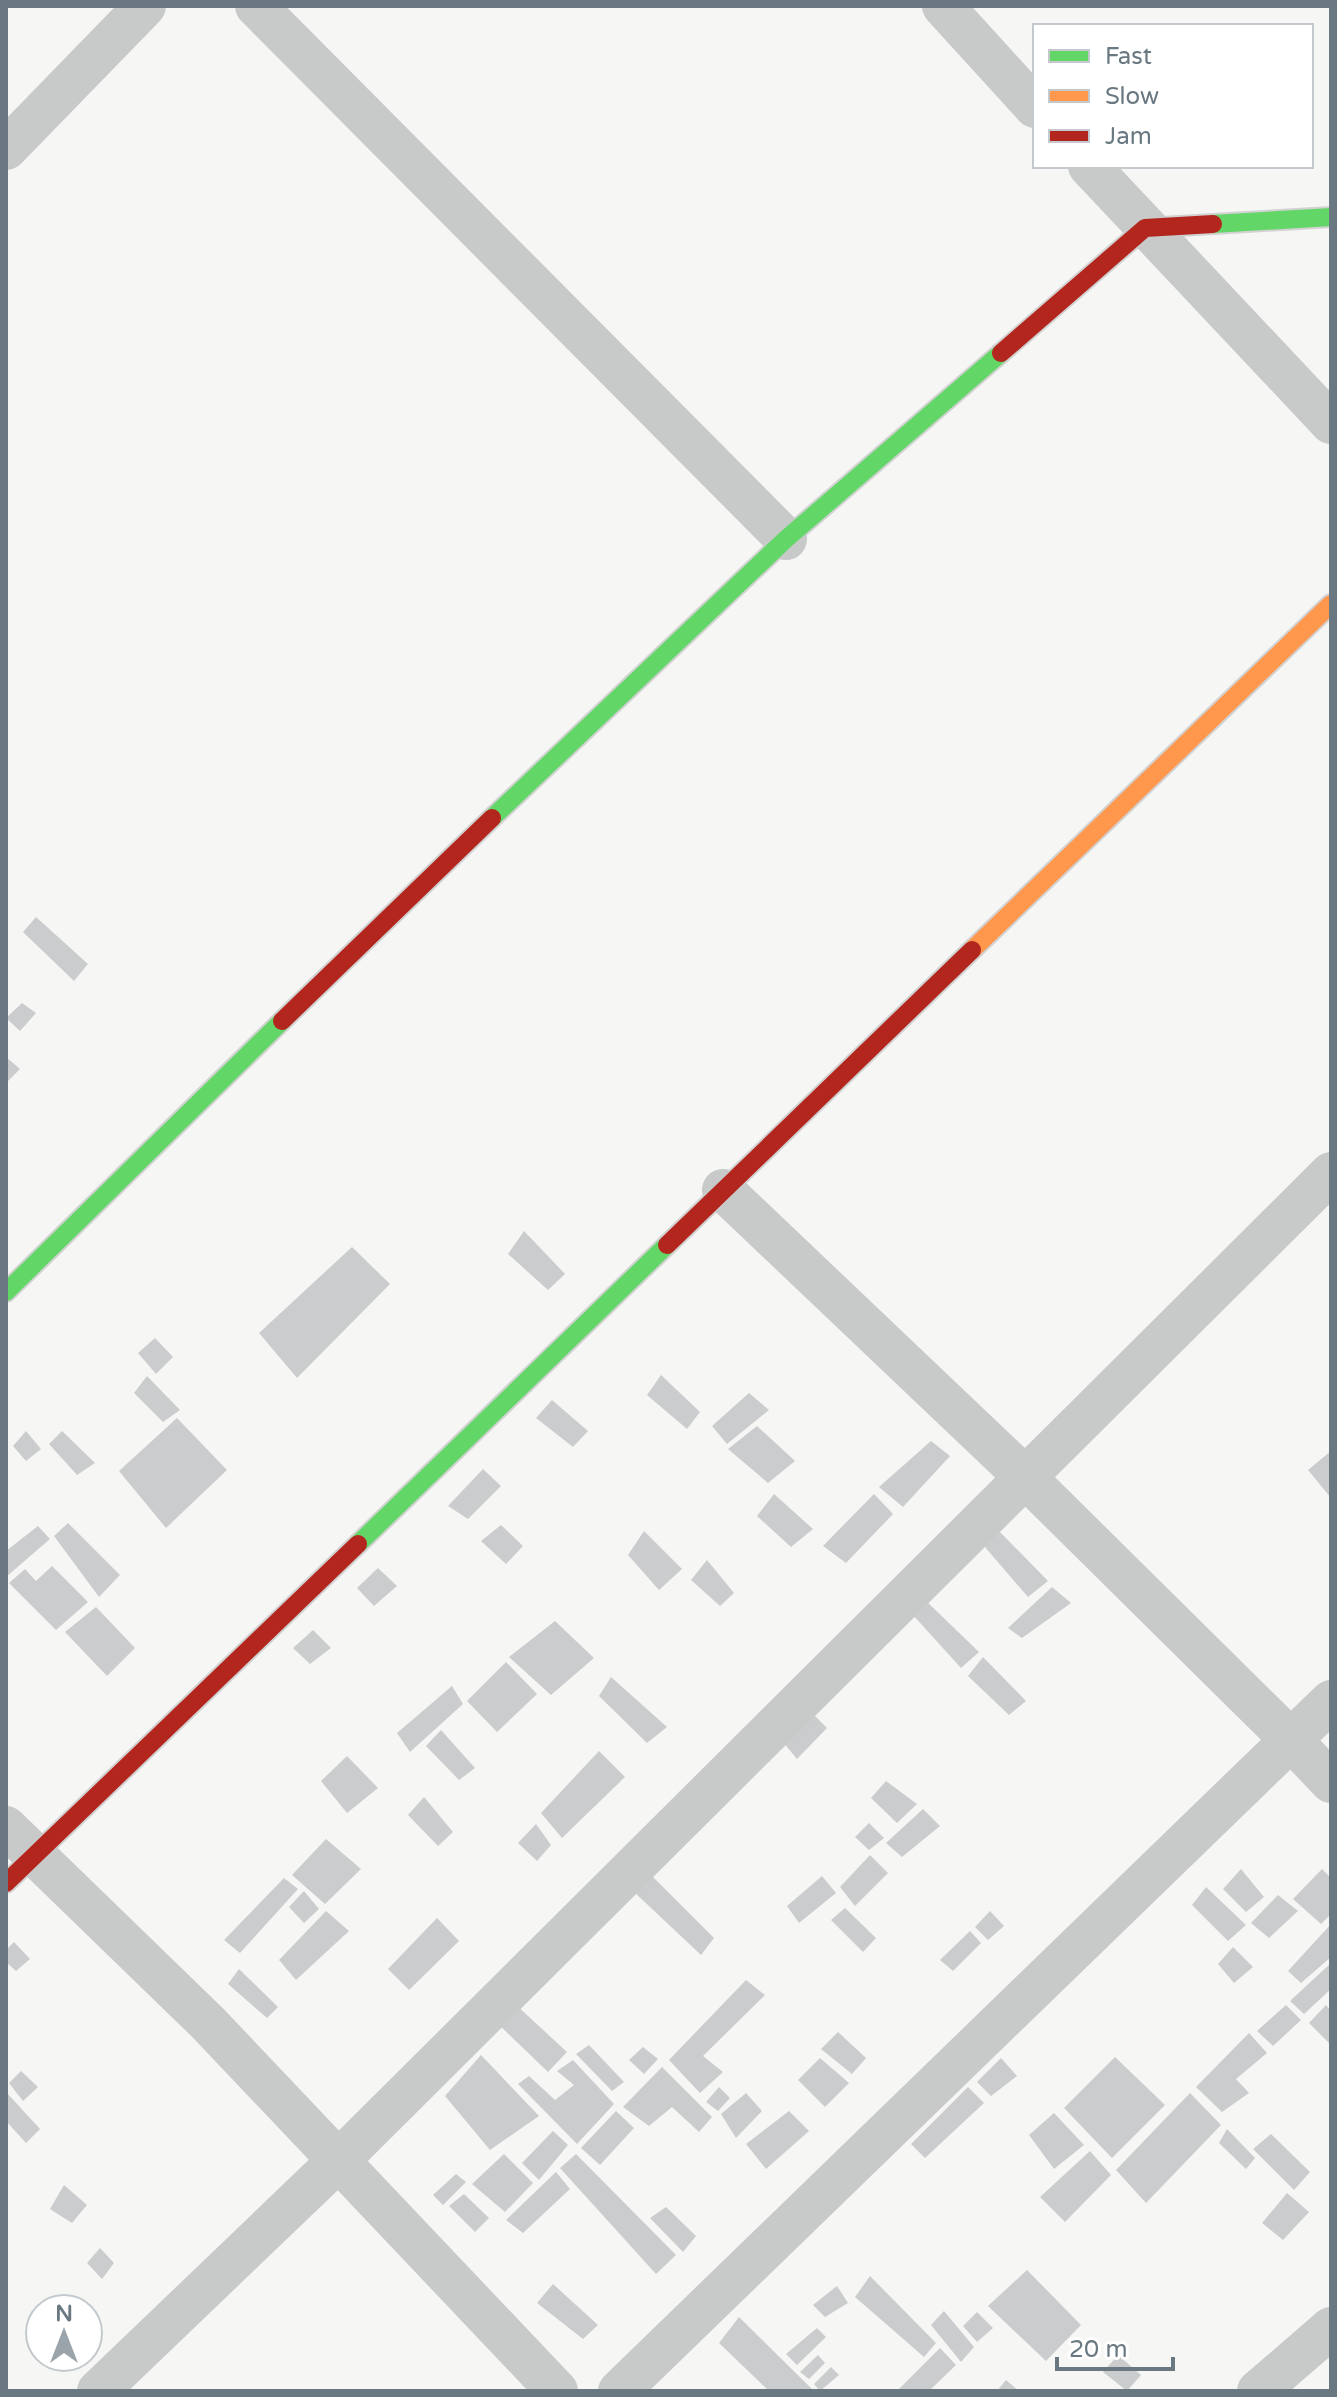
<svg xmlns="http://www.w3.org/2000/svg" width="1337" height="2397" viewBox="0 0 1337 2397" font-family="'Varela Round',sans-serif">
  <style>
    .building { fill: #cbcccd }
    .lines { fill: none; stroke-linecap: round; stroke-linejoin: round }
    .fast-casing { stroke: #d2d2d2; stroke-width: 22 }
    .slow-casing { stroke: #d2d2d2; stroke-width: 22 }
    .jam-casing { stroke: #d2d2d2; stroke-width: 22 }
    .street { stroke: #c8caca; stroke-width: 42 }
    .fast { stroke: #63d668; stroke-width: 18 }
    .slow { stroke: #ff974d; stroke-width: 18 }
    .jam { stroke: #b3261e; stroke-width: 18 }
  </style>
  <rect width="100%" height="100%" fill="#f6f6f5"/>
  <path class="building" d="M36,917L88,964L74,981L23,932Z
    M22,1003L36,1013L20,1031L6,1018Z
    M6,1057L20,1069L6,1083Z
    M524,1231L565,1274L548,1290L508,1254Z
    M352,1247L390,1284L297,1378L259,1333Z
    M155,1338L173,1357L156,1374L138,1353Z
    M661,1375L700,1412L687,1429L647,1395Z
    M147,1376L180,1410L163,1422L134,1393Z
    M749,1393L769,1410L727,1444L712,1426Z
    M552,1400L588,1431L573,1447L536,1418Z
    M177,1418L227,1470L166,1528L119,1471Z
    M757,1426L795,1461L768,1483L728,1449Z
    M26,1431L41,1449L26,1461L13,1446Z
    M62,1431L95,1463L77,1475L49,1444Z
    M931,1441L950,1456L903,1507L879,1487Z
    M1331,1451V1498L1308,1470Z
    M483,1469L501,1486L468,1519L448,1506Z
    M774,1494L813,1529L791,1547L757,1516Z
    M874,1494L893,1514L846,1563L823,1546Z
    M68,1523L120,1575L99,1597L54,1536Z
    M501,1525L523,1546L506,1564L481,1541Z
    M38,1526L50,1539L6,1577V1551Z
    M644,1531L682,1569L659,1590L628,1555Z
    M999,1531L1048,1581L1028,1597L984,1546Z
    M707,1560L734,1593L720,1606L691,1580Z
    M52,1566L88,1602L56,1630L9,1583L25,1569L36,1581Z
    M378,1568L397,1586L374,1606L357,1588Z
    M1052,1587L1071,1603L1022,1638L1008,1628Z
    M924,1599L979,1652L961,1668L912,1614Z
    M96,1607L135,1648L107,1676L65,1632Z
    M555,1621L594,1658L551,1695L509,1657Z
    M313,1630L331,1648L310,1664L293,1648Z
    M983,1657L1026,1701L1009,1715L968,1676Z
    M506,1662L537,1694L497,1732L467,1701Z
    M611,1677L667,1727L647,1743L599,1696Z
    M452,1686L463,1704L410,1752L397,1733Z
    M810,1711L827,1728L797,1759L782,1741Z
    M441,1730L475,1768L459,1780L426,1746Z
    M599,1751L625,1777L562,1838L541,1813Z
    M347,1756L378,1788L347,1813L321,1781Z
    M886,1781L917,1804L897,1823L871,1798Z
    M424,1797L453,1832L438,1846L408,1815Z
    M923,1809L940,1826L902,1857L886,1843Z
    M869,1823L884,1838L869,1850L855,1837Z
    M536,1824L551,1845L537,1861L518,1843Z
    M326,1839L361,1869L325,1904L292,1875Z
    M870,1855L888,1873L855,1906L840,1887Z
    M1241,1869L1264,1897L1246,1912L1223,1889Z
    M1322,1869L1331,1878V1914L1321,1924L1293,1899Z
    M647,1871L714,1938L701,1955L632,1890Z
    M822,1876L836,1893L799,1923L787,1906Z
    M284,1878L298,1889L240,1953L224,1940Z
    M1206,1887L1246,1925L1228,1941L1192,1905Z
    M304,1891L319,1909L304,1923L289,1907Z
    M1278,1895L1298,1911L1269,1938L1251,1923Z
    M845,1908L876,1938L863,1952L831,1920Z
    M326,1911L349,1931L296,1980L279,1960Z
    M990,1911L1004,1926L988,1940L975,1927Z
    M437,1918L459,1941L409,1990L388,1969Z
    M1331,1924V1957L1301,1983L1288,1971Z
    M970,1931L981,1943L953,1971L940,1960Z
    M14,1942L30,1959L16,1971L6,1962V1950Z
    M1233,1947L1253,1967L1234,1983L1218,1964Z
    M1331,1963V1989L1304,2014L1290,2001Z
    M239,1969L278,2007L267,2018L228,1984Z
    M746,1980L765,1995L703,2056L723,2072L700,2093L669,2060Z
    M514,2003L567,2052L548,2072L497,2023Z
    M1286,2005L1301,2020L1273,2046L1257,2031Z
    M1326,2005L1331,2011V2045L1309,2023Z
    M838,2032L866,2058L852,2074L821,2049Z
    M1249,2033L1267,2053L1236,2079L1249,2093L1222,2112L1196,2087Z
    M589,2045L624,2082L612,2091L576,2054Z
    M643,2047L658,2059L644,2074L629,2060Z
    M481,2055L539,2116L490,2150L445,2096Z
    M1115,2057L1165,2105L1112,2158L1064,2108Z
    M820,2058L849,2083L825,2107L798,2080Z
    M1001,2058L1017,2076L991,2096L977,2082Z
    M573,2060L614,2104L577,2144L518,2084L529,2076L555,2100L574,2085L557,2071Z
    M662,2067L712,2117L699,2132L672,2107L649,2126L623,2107Z
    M21,2071L38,2087L23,2101L9,2083Z
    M719,2087L730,2098L718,2111L706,2102Z
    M968,2087L984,2103L925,2158L911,2144Z
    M6,2092L40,2129L26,2143L6,2121Z
    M746,2093L762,2111L736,2138L721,2114Z
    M1190,2093L1221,2125L1146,2203L1116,2170Z
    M616,2111L634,2128L600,2165L581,2148Z
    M789,2111L809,2131L766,2169L746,2144Z
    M1054,2113L1084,2145L1054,2169L1029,2135Z
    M1227,2129L1255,2158L1246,2169L1219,2143Z
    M553,2131L568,2145L539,2180L522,2163Z
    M1271,2134L1310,2172L1294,2190L1253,2149Z
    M1090,2151L1111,2175L1065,2222L1040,2197Z
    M504,2154L533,2183L505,2212L472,2184Z
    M576,2154L676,2255L656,2274L560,2168Z
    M556,2172L570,2189L523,2233L506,2220Z
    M456,2174L466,2182L443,2205L433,2195Z
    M64,2185L87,2205L72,2223L50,2209Z
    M1287,2193L1309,2212L1283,2240L1262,2223Z
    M464,2194L489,2218L475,2232L449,2206Z
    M666,2207L696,2236L683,2252L650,2218Z
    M100,2248L114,2263L102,2279L87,2263Z
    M1027,2270L1081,2325L1046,2361L988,2306Z
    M870,2276L936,2343L924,2357L855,2297Z
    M553,2284L598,2325L583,2339L537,2303Z
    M837,2286L848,2303L825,2317L813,2305Z
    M944,2311L974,2347L961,2362L931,2325Z
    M977,2312L993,2328L977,2342L963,2326Z
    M739,2317L814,2391H769L719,2343Z
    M817,2328L826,2337L797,2365L786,2354Z
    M940,2348L956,2365L929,2391H897Z
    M818,2355L825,2363L809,2379L800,2372Z
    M1118,2355L1141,2375L1127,2391L1103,2372Z
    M831,2367L839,2375L820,2391L814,2384Z
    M1006,2380L1019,2391H997Z"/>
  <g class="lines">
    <g class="fast-casing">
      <path id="fast" d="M1213,224L1331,217
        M492,818L786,539L1001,353
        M6,1292L282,1021
        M358,1544L667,1245"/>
    </g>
    <g class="slow-casing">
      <path id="slow" d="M972,950L1331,604"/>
    </g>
    <g class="jam-casing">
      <path id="jam" d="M1001,353L1145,228L1213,224
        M282,1021L492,818
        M667,1245L972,950
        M6,1883L358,1544"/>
    </g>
    <path class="street" d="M256,6L786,539
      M943,6L1035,107
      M6,149L145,6
      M1089,166L1331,423
      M723,1190L1026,1478L1292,1741L1331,1782
      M6,1827L208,2023L557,2391
      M98,2391L340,2159L1331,1173
      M619,2391L1331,1701
      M1258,2391L1331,2328"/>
    <use href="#fast" class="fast"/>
    <use href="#slow" class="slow"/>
    <use href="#jam" class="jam"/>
  </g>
  <rect width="1337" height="2397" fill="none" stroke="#697881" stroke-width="16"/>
  <rect x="1033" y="24" width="280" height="144" fill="#ffffff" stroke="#c3c9cd" stroke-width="2"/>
  <rect x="1049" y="50" width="40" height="12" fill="#63d668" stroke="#c3c9cd" stroke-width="2"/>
  <text x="1105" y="64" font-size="24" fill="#697881">Fast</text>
  <rect x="1049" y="90" width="40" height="12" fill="#ff974d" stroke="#c3c9cd" stroke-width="2"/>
  <text x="1105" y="104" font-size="24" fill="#697881">Slow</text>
  <rect x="1049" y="130" width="40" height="12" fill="#b3261e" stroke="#c3c9cd" stroke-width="2"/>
  <text x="1105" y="144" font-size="24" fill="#697881">Jam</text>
  <g transform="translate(64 2333)"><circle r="38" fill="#ffffff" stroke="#c3c9cd" stroke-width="2"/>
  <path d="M0-6L14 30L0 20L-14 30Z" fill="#9aa4aa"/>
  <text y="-12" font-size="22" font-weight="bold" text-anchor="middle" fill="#697881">N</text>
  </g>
  <path d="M1057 2357v12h116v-12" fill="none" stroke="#697881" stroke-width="4"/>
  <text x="1069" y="2357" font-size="24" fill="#697881" stroke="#ffffff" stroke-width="6" paint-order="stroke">20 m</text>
</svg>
